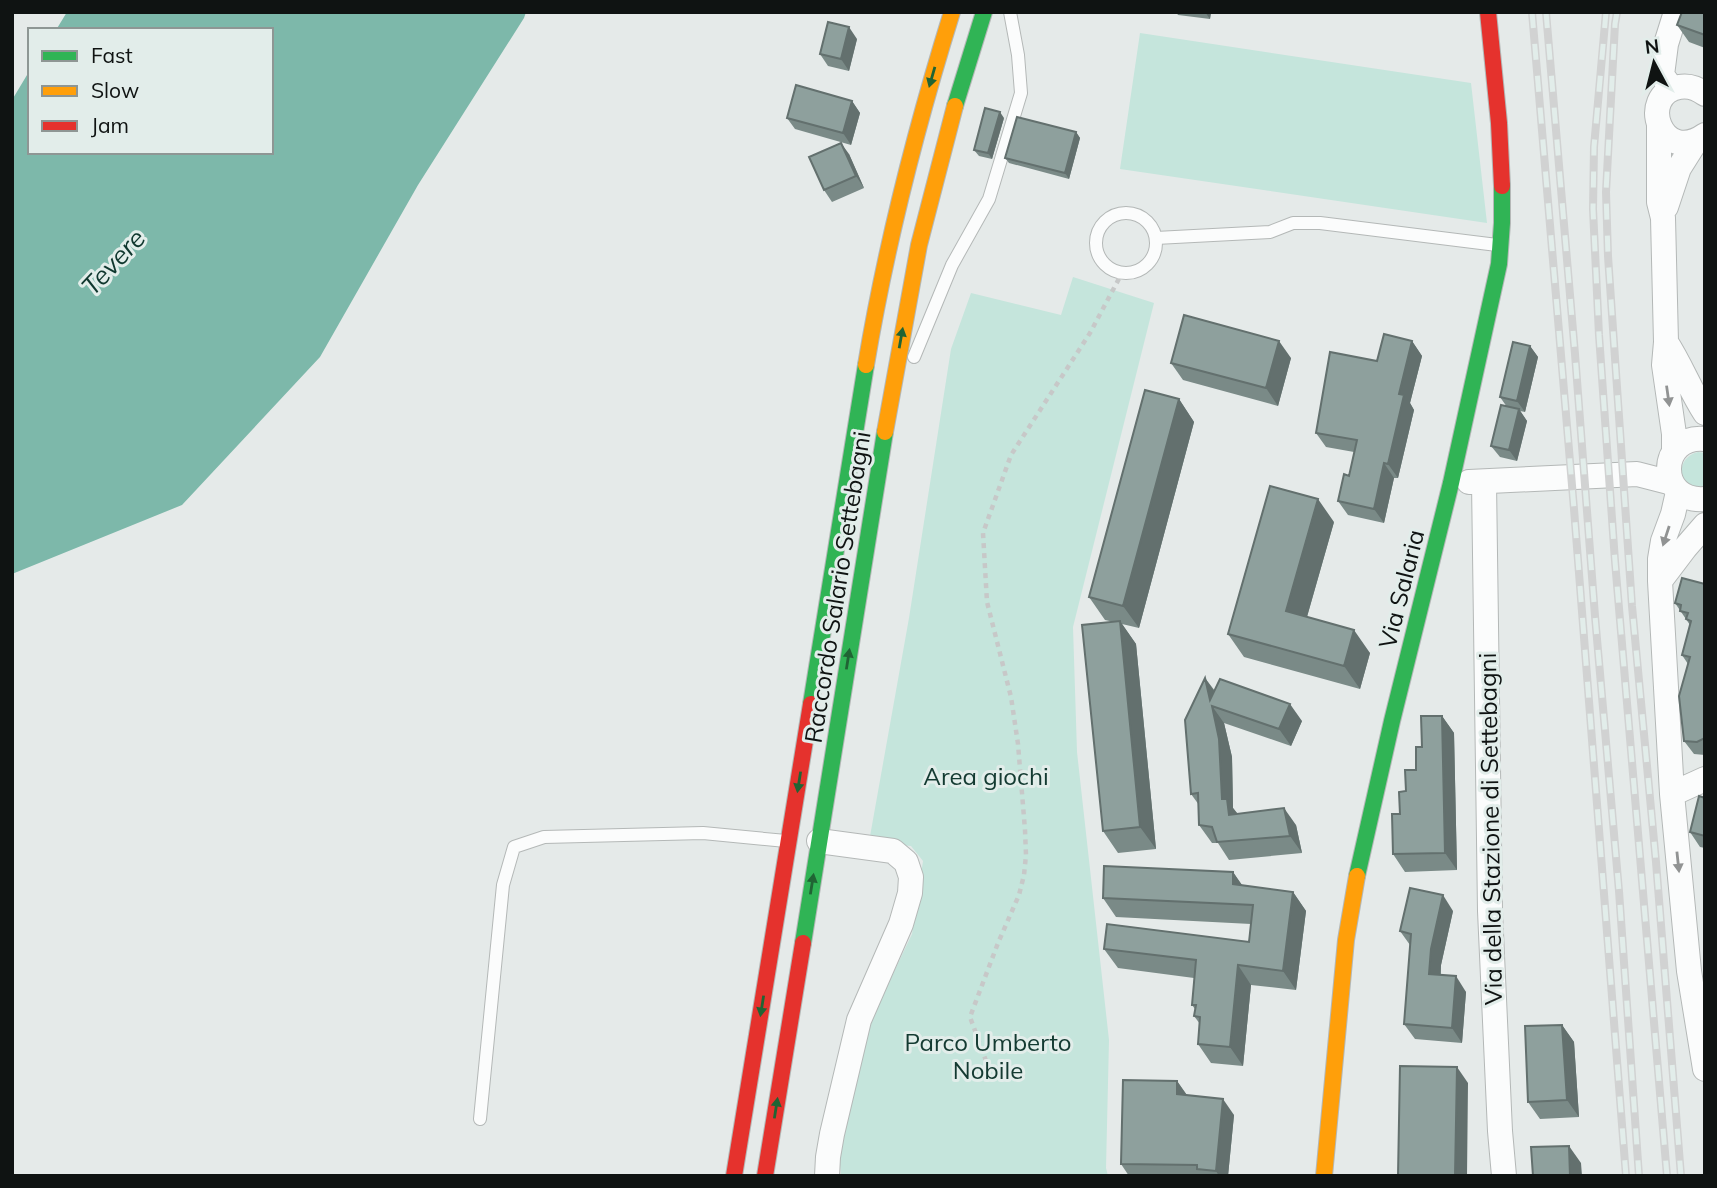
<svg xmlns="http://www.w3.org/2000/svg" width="1717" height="1188" viewBox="0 0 1717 1188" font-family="Mulish,sans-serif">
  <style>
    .green { fill: #c5e5dc }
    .water { fill: #7db8aa }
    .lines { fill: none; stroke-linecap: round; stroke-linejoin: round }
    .lane-casing { stroke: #b4b8b7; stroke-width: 14 }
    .street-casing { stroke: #b4b8b7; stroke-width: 26 }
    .fast-casing { stroke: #b4b8b7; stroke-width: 18 }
    .slow-casing { stroke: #b4b8b7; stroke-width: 18 }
    .jam-casing { stroke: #b4b8b7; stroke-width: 18 }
    .path { stroke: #c7c8c8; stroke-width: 4.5; stroke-dasharray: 5 5; stroke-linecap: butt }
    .lane { stroke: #fbfcfc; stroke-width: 12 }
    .street { stroke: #fbfcfc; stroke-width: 24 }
    .fast { stroke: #30b455; stroke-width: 16 }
    .slow { stroke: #ff9f0a; stroke-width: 16 }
    .jam { stroke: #e5322d; stroke-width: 16 }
    .rail-casing { stroke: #d1d2d2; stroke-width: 8 }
    .rail { stroke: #e2edea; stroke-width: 5; stroke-dasharray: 16; stroke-linecap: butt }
    .wall { fill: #7a8a87 }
    .shaded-wall { fill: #63706e }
    .building { fill: #8ea09d; stroke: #63706e; stroke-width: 2 }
    .oneway { fill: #206434 }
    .oneway2 { fill: #919393 }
    .labels { text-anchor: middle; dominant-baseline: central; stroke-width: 6; stroke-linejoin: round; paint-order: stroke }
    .street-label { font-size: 24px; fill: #0f1312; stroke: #e2edea }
    .park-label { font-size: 24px; fill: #133a31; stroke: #e2edea }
    .water-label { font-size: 26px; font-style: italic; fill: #0f372e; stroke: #e2edea }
  </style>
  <rect width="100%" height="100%" fill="#e5eae9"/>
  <path class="green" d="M1140,33L1471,83L1487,223L1120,169Z
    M1073,277L1154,303L1073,627L1077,752L1109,1040L1106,1168L1108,1176H841L838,1142L869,1024L912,934L923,861L911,846L869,842L909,618L951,349L971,293L1061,315Z
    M1698,452L1705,453V487C1679,492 1672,459 1698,452Z"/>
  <path class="water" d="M67,12H526L524,18L418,185L320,357L182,505L12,574V100L30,70V152H271V30H56Z"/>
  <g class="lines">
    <g class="lane-casing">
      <path id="lane" d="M1096 243a30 30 0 1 1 60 0a30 30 0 1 1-60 0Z
        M1156,238L1270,232L1293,223H1320L1497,245
        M914,357L952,265L989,199L1021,93L1018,55L1010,12
        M480,1119L503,885L514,847L544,837L703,833L786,841"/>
    </g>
    <g class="street-casing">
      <path id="street" d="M1672,89L1662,75L1666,44L1676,12
        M1705,94C1697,88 1689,85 1679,87C1637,95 1661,166 1705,135
        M1659,125V202L1663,218L1666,342L1664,365L1674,434V450
        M1666,207L1679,168L1696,141
        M1666,342C1681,365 1690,390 1705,413
        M1705,439C1658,434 1656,503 1705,499
        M1469,482L1637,474L1672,483
        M1484,482L1490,911L1500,1131L1504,1176
        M1678,492L1673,514L1663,541L1660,559V581L1672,794L1689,971L1705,1069
        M1660,581L1685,548L1705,525
        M1672,794L1705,779
        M819,841L893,851L906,862L911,877L910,893L901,924L859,1020L832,1134L828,1157L827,1176"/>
    </g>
    <g class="fast-casing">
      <path id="fast" d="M955,106L984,12
        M811,704L866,365
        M1357,876L1392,721L1451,483L1499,264L1502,223V186
        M803,943L885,432"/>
    </g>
    <g class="slow-casing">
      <path id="slow" d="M866,365C886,245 916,128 952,12
        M885,432L919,245L955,106
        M1324,1176L1346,940L1357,876"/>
    </g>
    <g class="jam-casing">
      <path id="jam" d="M1488,12L1499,123L1502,186
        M734,1176L811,704
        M765,1176L803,943"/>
    </g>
    <path class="path" d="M993,1080L970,1017L998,943L1019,895L1024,875L1026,855L1025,830L1018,744L1011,697L987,602L983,533L1011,455L1090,333L1122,273"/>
    <use href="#lane" class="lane"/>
    <use href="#street" class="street"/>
    <use href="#fast" class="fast"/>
    <use href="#slow" class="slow"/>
    <use href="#jam" class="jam"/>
    <g class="rail-casing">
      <path id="rail" d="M1532,12L1574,509L1626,1176
        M1546,12L1575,354L1595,616L1619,891L1639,1176
        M1606,12L1594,147L1593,209L1599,335L1615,561L1667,1176
        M1617,12L1615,24L1606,192L1608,256L1632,606L1656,862L1681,1176"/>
    </g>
    <use href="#rail" class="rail"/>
  </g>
  <path class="wall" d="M1176,12H1211L1210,19L1178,15Z
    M1705,12V48L1689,42L1677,25Z
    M857,39L849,71L828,66L820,54Z
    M852,101L860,113L851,145L795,129L787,118Z
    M1004,118L992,159L979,156L974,150Z
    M1076,132L1080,138L1069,179L1009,163L1005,158Z
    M849,154L864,188L832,202L824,190Z
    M1412,341L1422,356L1410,403L1414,410L1398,478H1394L1384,523L1348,515L1338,501L1349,476L1354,452L1326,447L1316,433L1377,361Z
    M1530,346L1538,357L1525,412L1520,411L1527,421L1517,461L1500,457L1491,446L1507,407L1500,397Z
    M1291,358L1278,406L1183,380L1171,363Z
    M1179,399L1194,422L1139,628L1122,624L1136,644L1156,849L1118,853L1103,831L1114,622L1105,620L1089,597Z
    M1334,522L1307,617L1370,653L1360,689L1244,657L1228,634Z
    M1705,584V755L1694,754L1684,741L1688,664L1682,655L1690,625L1675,603Z
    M1205,678L1215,691L1302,721L1291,746L1224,723L1232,757L1233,808L1238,814L1296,825L1302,853L1229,860L1218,843H1212L1199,825V805L1191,794Z
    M1442,716L1454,733L1457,870L1405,872L1393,854L1400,814L1406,791L1416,770L1422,747Z
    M1705,798V848L1700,847L1690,832Z
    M1233,872L1242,886L1293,892L1306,911L1296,990L1251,985L1243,1066L1211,1063L1198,1044L1200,1024L1194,1016L1195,1009L1192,1005L1194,978L1118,968L1104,949L1249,942L1251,924L1116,917L1103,898Z
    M1453,911L1441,965V975L1466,992L1462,1043L1415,1039L1404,1024L1410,945L1400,931Z
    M1562,1025L1574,1042L1579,1117L1540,1119L1528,1102Z
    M1177,1081L1187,1095L1234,1115L1228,1176H1129L1121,1164Z"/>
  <path class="shaded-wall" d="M1205,12H1211L1210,19Z
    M849,27L857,39L849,71L841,59Z
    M852,101L860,113L851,145L843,133Z
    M1000,112L1004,118L992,159L988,153Z
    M1076,132L1080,138L1069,179L1065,173Z
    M841,143L849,154L864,188L856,176Z
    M1279,341L1291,358L1278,406L1266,388Z
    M1412,341L1422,356L1410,403L1414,410L1398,478L1388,464L1399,394Z
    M1530,346L1538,357L1525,412L1517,401Z
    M1179,399L1194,422L1139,628L1123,606Z
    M1519,409L1527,421L1517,461L1509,450Z
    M1384,463L1394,478L1384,523L1374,509Z
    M1318,499L1334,522L1302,634L1286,611Z
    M1120,621L1136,644L1156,849L1140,827Z
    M1354,630L1370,653L1360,689L1344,666Z
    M1205,678L1217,695L1210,700Z
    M1290,704L1302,721L1291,746L1279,729Z
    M1212,706L1224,723L1232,757L1233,808L1239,816L1229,815L1222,799Z
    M1442,716L1454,733L1457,870L1445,853Z
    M1284,808L1296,825L1302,853L1290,836Z
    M1233,872L1247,892L1233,884Z
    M1293,892L1306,911L1296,990L1283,971Z
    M1443,895L1453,911L1441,965L1439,990L1429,974L1431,949Z
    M1238,965L1251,985L1243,1066L1230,1047Z
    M1456,976L1466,992L1462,1043L1452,1028Z
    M1562,1025L1574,1042L1579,1117L1567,1100Z
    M1457,1067L1468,1083L1467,1176H1455Z
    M1177,1081L1188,1097L1177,1094Z
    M1223,1099L1234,1115L1228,1176H1219L1216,1171Z
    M1569,1146L1581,1163L1582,1176H1570Z"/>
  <path class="building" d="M1682,12H1705V35L1677,25Z
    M828,22L849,27L841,59L820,54Z
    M796,85L852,101L843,133L787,118Z
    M985,108L1000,112L988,153L974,150Z
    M1017,117L1076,132L1065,173L1005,158Z
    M841,143L856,176L824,190L809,157Z
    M1184,315L1279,341L1266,388L1171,363Z
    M1384,334L1412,341L1399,394L1404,395L1388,464L1384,463L1374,509L1338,501L1344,474L1349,476L1357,440L1316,433L1330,352L1377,361Z
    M1513,342L1530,346L1517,401L1500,397Z
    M1145,390L1179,399L1123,606L1089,597Z
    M1501,405L1519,409L1509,450L1491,446Z
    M1270,486L1318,499L1286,611L1354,630L1344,666L1228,634Z
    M1682,578L1705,584V738L1697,742L1684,741L1679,696L1690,657L1682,655L1691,621L1686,619L1688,613L1680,611L1681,605L1675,603Z
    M1120,621L1140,827L1103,831L1082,625Z
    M1205,678L1210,700L1220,679L1290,704L1279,729L1212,706L1219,739L1222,799H1227L1229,815L1284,808L1290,836L1217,842L1212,827L1199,825L1198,793L1191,794L1185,720Z
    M1421,716H1442L1445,853L1393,854L1392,814H1400L1399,792L1406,791L1405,770H1416V747H1422Z
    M1699,796L1705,798V836L1690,832Z
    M1104,866L1233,872V884L1293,892L1283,971L1238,965L1230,1047L1198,1044L1200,1017L1194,1016L1196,1005H1192L1196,960L1104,949L1107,924L1249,942L1253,905L1103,898Z
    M1410,888L1443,895L1431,949L1429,974L1456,976L1452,1028L1404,1024L1411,934L1400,931Z
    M1562,1025L1567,1100L1528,1102L1525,1026Z
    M1400,1066L1457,1067L1455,1176H1398Z
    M1123,1080L1177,1081V1094L1223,1099L1216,1171L1197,1169V1165L1121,1164Z
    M1569,1146L1570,1176H1533L1531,1147Z"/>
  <defs><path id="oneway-solid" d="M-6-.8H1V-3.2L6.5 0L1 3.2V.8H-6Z" transform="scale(1.75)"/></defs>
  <g class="oneway">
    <use href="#oneway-solid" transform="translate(932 77) rotate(106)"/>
    <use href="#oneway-solid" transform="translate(901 338) rotate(-80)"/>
    <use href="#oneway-solid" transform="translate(848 659) rotate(-81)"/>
    <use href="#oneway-solid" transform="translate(799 782) rotate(99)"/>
    <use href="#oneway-solid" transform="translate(812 884) rotate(-81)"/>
    <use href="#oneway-solid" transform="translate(762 1006) rotate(99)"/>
    <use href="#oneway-solid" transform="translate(776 1108) rotate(-81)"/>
  </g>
  <g class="oneway2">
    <use href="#oneway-solid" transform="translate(1668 396) rotate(82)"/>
    <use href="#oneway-solid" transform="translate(1666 536) rotate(108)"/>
    <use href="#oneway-solid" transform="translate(1678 862) rotate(84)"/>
  </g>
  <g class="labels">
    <g class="street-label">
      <text transform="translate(837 587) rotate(-81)">Raccordo Salario Settebagni</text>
      <text transform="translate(1401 589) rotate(-76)">Via Salaria</text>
      <text transform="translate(1490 829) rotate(-91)">Via della Stazione di Settebagni</text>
    </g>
    <g class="park-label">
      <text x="986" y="776">Area giochi</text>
      <text x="988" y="1042">Parco Umberto<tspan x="988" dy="28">Nobile</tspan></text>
    </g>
    <g class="water-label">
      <text transform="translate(113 262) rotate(-47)">Tevere</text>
    </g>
  </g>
  <rect width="1717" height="1188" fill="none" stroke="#0f1312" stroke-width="28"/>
  <rect x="28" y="28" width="245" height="126" fill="#e2edea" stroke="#8e9694" stroke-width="2"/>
  <rect x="42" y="51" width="35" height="10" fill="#30b455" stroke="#8e9694" stroke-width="2"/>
  <text x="91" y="63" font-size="21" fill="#0f1312">Fast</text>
  <rect x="42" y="86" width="35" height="10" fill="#ff9f0a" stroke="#8e9694" stroke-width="2"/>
  <text x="91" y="98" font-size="21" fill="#0f1312">Slow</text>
  <rect x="42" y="121" width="35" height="10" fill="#e5322d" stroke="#8e9694" stroke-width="2"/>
  <text x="91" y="133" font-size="21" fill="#0f1312">Jam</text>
  <g transform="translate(1654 63) rotate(353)" stroke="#e2edea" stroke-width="5" paint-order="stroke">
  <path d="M0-5L12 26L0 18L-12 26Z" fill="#0f1312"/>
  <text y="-10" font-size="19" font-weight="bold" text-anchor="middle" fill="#0f1312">N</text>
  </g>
</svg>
